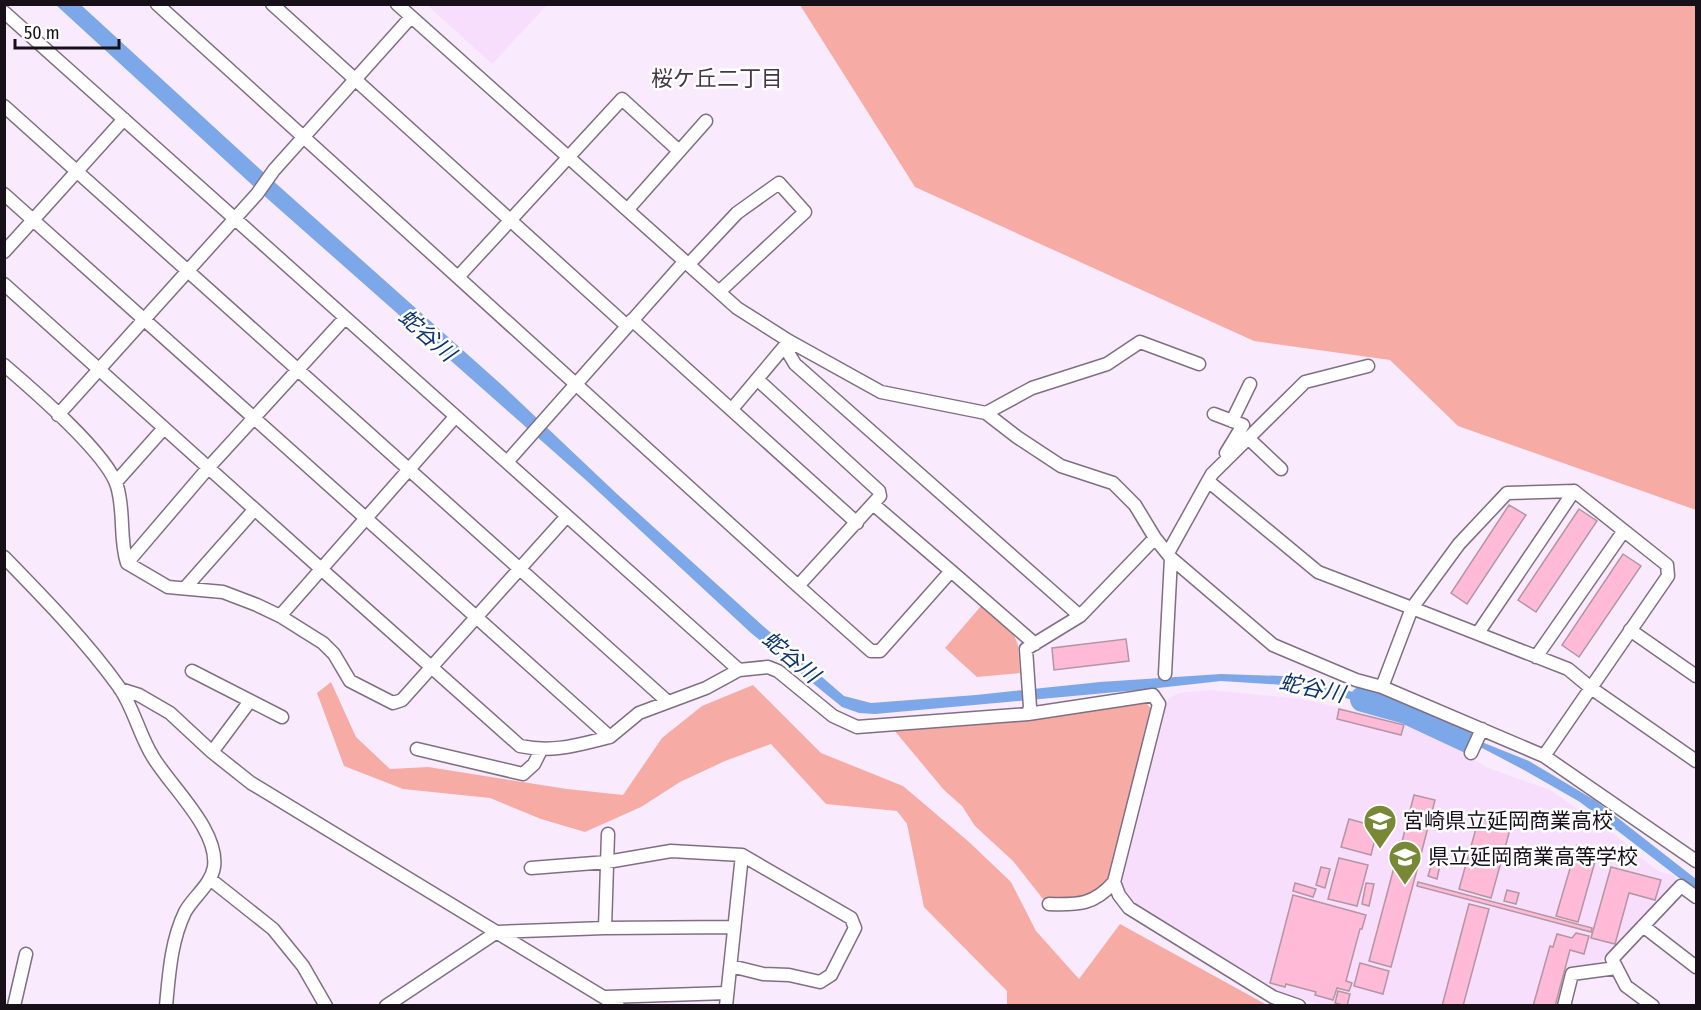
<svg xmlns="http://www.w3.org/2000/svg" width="1701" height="1010" viewBox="0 0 1701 1010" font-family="'Fira Sans Condensed','Noto Sans JP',sans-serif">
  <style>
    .built { fill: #f7defc }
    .green { fill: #f7aba5 }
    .water { fill: #7ca8e9 }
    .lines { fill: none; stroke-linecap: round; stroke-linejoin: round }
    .river { stroke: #7ca8e9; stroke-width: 26 }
    .building { fill: #febad6; stroke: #b396a1; stroke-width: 1.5 }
    .street-casing { stroke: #806f83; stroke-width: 15 }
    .street { stroke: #fff; stroke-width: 12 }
    .labels { text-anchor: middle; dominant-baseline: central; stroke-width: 5; stroke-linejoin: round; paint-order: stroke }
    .poi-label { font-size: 21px; fill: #171018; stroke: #fff; text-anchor: start }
    .neighbourhood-label { font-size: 22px; fill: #453648; stroke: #fff }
    .water-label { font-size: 22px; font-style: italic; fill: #0b346d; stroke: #fff }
  </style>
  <rect width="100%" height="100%" fill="#faeafd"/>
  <path class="built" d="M427,5H547L492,64Z
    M1210,690L1302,699L1403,722L1451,746L1488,768L1550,790L1614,834L1651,866L1660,872L1673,875L1677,881L1594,967L1569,968L1559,1005L1325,1006L1275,991L1134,903L1127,897L1120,880L1166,700L1179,693Z"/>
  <path class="green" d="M800,5H1696V510L1458,426L1390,360L1254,341L915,187Z
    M981,606L1014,635L1018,645L1020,673L977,677L945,648Z
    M331,682L356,737L390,769L428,767L567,789L623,795L662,738L702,706L753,685L821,753L903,786L969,842L1011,882L1036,931L1079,979L1120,924L1267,1005H1007V991L924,907L907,824L897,811L826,804L771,744L725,761L680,782L641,807L585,832L541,819L490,798L403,789L344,766L317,693Z
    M1146,703L1153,711L1109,884L1100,891L1071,900L1043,899L1013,861L975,826L962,806L944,790L894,730L1013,722Z"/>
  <path class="water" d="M56,5H81L262,171L503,386L617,494L763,626L844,696L871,703L976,695L1100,682L1221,674L1283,676L1333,686L1369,697L1529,761L1596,801L1696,879V891L1580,802L1524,770L1484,749L1412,717L1321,691L1284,685L1221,681L1149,689L875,714L859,713L842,707L751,633L587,481L261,193Z"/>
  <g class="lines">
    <path class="river" d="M1363,699L1406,711L1468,740"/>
  </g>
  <path class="building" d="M1509,505L1526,515L1467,604L1451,593Z
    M1579,509L1597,521L1536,612L1518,600Z
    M1623,554L1641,566L1579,657L1562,645Z
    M1126,639L1129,661L1054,670L1052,648Z
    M1339,709L1404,725L1401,735L1337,719Z
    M1414,795L1435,800L1419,862L1398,857Z
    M1479,818L1511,826L1491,898L1459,889Z
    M1349,819L1378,827L1371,855L1341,847Z
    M1577,845L1598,851L1578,922L1556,916Z
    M1339,858L1368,865L1357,906L1328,899Z
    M1396,860L1418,866L1391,967L1369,961Z
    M1432,863L1440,865L1437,879L1428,876Z
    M1321,867L1330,869L1325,888L1316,885Z
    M1611,867L1661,880L1655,900L1629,893L1615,944L1591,938Z
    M1418,882L1592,928L1591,932L1417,886Z
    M1295,883L1316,889L1313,897L1293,891Z
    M1366,883L1374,884L1369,906L1362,904Z
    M1507,890L1519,893L1516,904L1504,901Z
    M1293,895L1366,915L1362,929H1360L1346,981L1352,983L1349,991L1337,988L1333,1000L1315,995L1316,992L1286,984L1285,987L1270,983Z
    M1469,904L1489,909L1463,1006H1442Z
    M1576,933L1589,936L1584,954L1570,950L1555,1006H1533L1550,946L1553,947L1557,934L1572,938Z
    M1360,963L1389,971L1383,994L1354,986Z
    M1338,991L1350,994L1347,1006L1335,1003Z"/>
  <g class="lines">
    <g class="street-casing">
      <path id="street" d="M157,4L798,586
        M272,4L627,326
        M397,4L737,308L789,341L881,392L986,413L1017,437L1061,466L1113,483L1135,505L1155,538L1171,558L1273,645L1356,680L1382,687L1544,756L1696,861
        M4,12L739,670L706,688L639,713L610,737L33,220L124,119
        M4,106L668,702
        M4,194L33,220L4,252
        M628,209L706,121
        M689,264L737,213L779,183L805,212L720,291
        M458,277L622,99L679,151
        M4,284C176,439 347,593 520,746C554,753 577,745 610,737
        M345,318L209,467L127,563L168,587L223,592L257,605L280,616L323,643L334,654L350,681L393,703L402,700L567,516
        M632,320L857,523
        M789,341V354L795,364L1080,616
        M4,365C32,389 107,453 117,486C125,512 119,538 127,563
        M758,380L879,491L880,496L798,586L871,651H880L951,571L873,504
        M732,409L789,341
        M986,413L1032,388L1107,364L1140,342L1199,364
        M1214,414L1243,425L1226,453
        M58,415L257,194L274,170L411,17
        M1232,421L1250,384
        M1248,438L1281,469
        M507,462L685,261
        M1208,481L1212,474L1305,382L1368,366
        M116,482L164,428
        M1168,553L1208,481L1318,572L1412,608L1459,544L1507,493L1574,491L1667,565L1668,576L1544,756
        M4,557C44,598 86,641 119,687C134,708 139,735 153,757C171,787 219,830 214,867C211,885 193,897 185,912C171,941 169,974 166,1006
        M951,571L1035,644
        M185,588L254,510
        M280,616L455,417
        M1630,630L1696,676
        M1478,633L1574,491
        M1536,657L1623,532
        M739,670L768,667L778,671L833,716L857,727L1028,714L1153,695L1159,704L1114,882C1094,905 1078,905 1049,904
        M192,671L282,717
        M1165,674L1171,558
        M1382,687L1412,608L1568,669L1591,688L1696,761
        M120,689L139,695L170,713L212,752L251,783L618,1006
        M1028,714L1030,707L1026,649L1080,616L1155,538
        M417,749L523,774L534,764L541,750
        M212,752L250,701
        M1471,753L1482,729
        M531,868L607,862L671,851L742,855L851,918L855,928L831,975L820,982L789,975L763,974L731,966
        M210,879L273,929L303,966L326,1006
        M1114,882L1119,895L1129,908L1273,997L1299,1006
        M1643,926L1696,967
        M605,928L608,834
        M606,997L727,993
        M14,1006L26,954
        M386,1006L497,932L605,928L734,927
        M726,1006L742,855
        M1564,1006L1572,974L1616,968
        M1653,1006L1626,986L1612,959L1681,886L1696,897"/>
    </g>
    <use href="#street" class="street"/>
  </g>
  <defs>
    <g id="school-pin" transform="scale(1.725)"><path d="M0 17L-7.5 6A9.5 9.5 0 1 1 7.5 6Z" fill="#788837" stroke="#fff"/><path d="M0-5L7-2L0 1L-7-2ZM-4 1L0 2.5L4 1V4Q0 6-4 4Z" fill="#fff"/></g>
  </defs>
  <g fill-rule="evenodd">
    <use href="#school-pin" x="1380" y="821"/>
    <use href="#school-pin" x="1405" y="857"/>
  </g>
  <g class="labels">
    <g class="poi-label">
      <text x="1403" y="821">宮崎県立延岡商業高校</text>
      <text x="1428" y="857">県立延岡商業高等学校</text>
    </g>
    <g class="neighbourhood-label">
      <text x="717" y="78">桜ケ丘二丁目</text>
    </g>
    <g class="water-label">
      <text transform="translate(427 335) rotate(41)">蛇谷川</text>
      <text transform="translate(791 657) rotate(40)">蛇谷川</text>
      <text transform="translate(1312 688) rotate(12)">蛇谷川</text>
    </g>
  </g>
  <rect width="1701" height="1010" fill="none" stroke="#171018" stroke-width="12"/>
  <path d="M15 39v9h104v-9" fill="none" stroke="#171018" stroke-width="3"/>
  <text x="24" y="39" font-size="18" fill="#171018" stroke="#ffffff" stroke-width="4.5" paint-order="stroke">50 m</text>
</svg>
